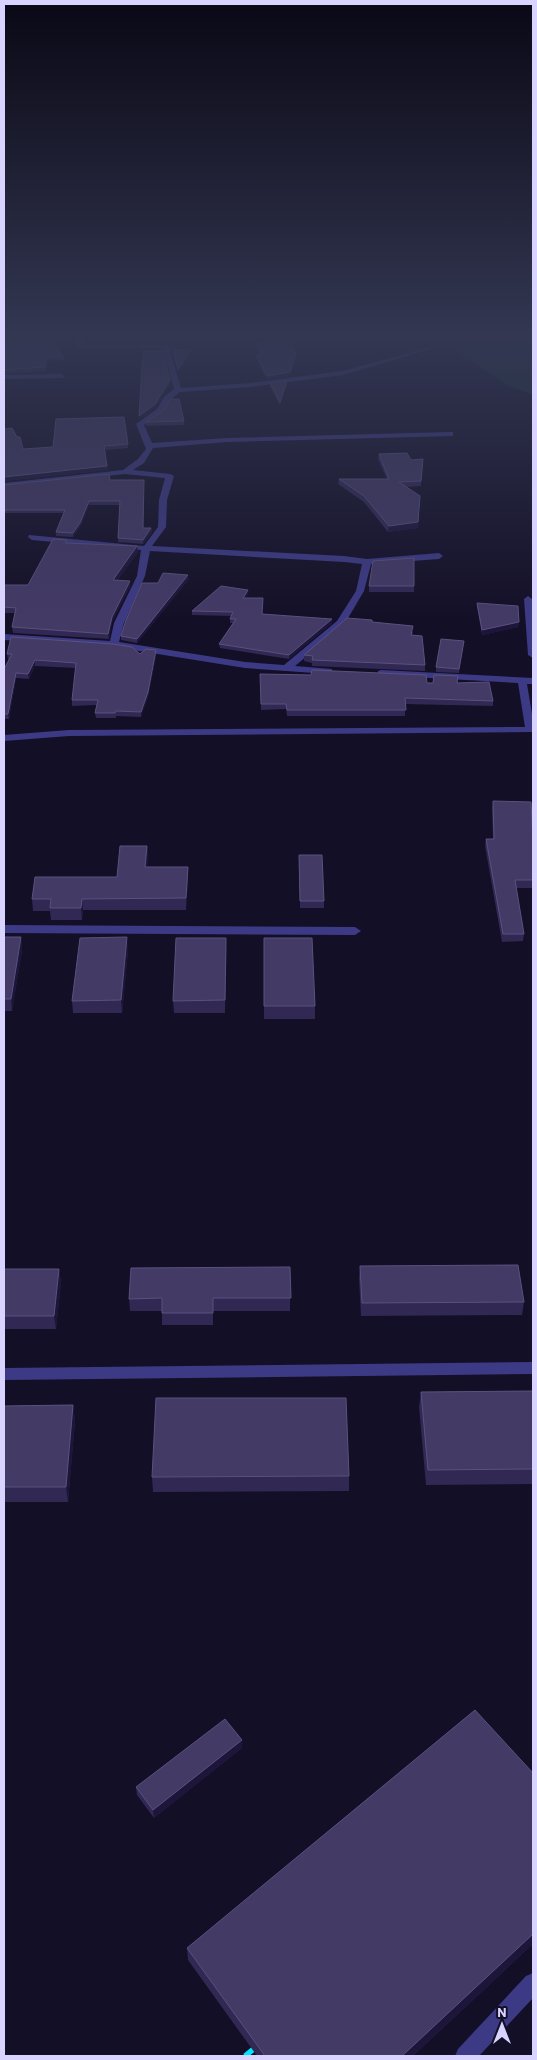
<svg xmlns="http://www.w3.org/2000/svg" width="537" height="2060" viewBox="0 0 537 2060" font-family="Barlow,sans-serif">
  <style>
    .green { fill: #12302f }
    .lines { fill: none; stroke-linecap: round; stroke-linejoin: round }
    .minor { fill: #3d3a85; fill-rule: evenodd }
    .rail { stroke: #00e5ff; stroke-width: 5.5; stroke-dasharray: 11 9; stroke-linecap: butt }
    .wall { fill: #312854 }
    .shaded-wall { fill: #1d163a }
    .building { fill: #433a66; stroke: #5a527e }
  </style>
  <rect width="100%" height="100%" fill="#130f26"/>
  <path class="green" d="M429,334H533V395L509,386Z"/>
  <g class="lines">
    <path class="minor" d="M76,334H82L83,345H168L181,388L251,383L342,371L431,347V349L343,375L251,387L180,392L170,400L163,412L144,425L152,443L227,438L450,432H453V436L227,442L153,448L144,463L133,470L170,474L174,476L167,500L166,527L152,546L344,556L367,559L439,553L443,556L439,559L371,564L364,591L344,625L295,666L332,669V673L329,674L245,668L114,647L4,640V634L110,641L114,623L137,576L141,550L32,540L28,537L29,535L144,546L158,527L159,500L165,478L125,474L4,487V483L123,470L138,459L146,449L136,424L157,409L164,397L174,389L163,348L80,349L77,347ZM150,551L344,562L362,564L356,591L337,621L284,665L245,662L119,642L124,623L145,576Z
      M61,374L65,376L64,378L4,379V375Z
      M528,596L532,599L533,658L528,655L524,599Z
      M381,670L533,678V684H527L533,720V732L69,736L4,741V735L69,730L525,727L518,683L378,675V671Z
      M4,925L355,927L361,931L355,935L4,933Z
      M533,1362V1374L4,1380V1368Z
      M533,1973V1998L479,2056H455L458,2049L526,1976Z"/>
    <path class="rail" d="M245,2056L262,2042"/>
  </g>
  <path class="wall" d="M4,334L64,357V360L47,361L45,371L4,374Z
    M255,343L296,353V356L290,376L267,379L256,358V355H260L255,347Z
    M173,350H191V354L178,372L173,354Z
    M287,381V384L280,406L270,386V383Z
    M184,421V425L146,426V422Z
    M128,444V448L105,450L108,470L4,481L23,449Z
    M379,454L411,460L423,459L421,486L406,487L420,496L418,528L388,532L364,502L338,484L339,479H387L378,459Z
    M110,480L143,528H151L152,532L143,544L118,542L120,505H89L80,527L73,537L56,536V532L64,513H5L4,520V485Z
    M67,540V543L138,552L117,581L130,586L112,622L109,639L13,633L12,627L15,613H4V585H28Z
    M189,579L137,643L121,640V636L158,583Z
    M369,586H414V592H369Z
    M248,590V594L245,598L262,614L332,623L289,659L220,648L219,644L233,623H230V619L231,616L192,615V611Z
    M477,603L519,622L518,627L482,635L477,607Z
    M372,622L413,632L412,635L425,665V671L312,666V663L304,661V655Z
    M464,641L459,673L436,672V667Z
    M7,654H140L156,656L148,697L141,717L116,716V718H96L95,713L97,705L72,706V700L76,668L35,666L29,679L16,678L9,719H4V669L9,659H8Z
    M260,674L427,683L457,682L493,701V706L405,704V716H287L286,709L261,710Z
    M493,801L533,839V888H516L524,934L523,941L502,942L485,846L486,839H493L492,808Z
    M147,846L148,857L147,867H188V879L186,910H83L82,920H51L50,911H33L32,899L117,877Z
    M299,855L324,901V908H300Z
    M4,937H21L22,950L12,1011H4Z
    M226,938L225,1013H174L173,1001Z
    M264,938L315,1006V1019H264Z
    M128,950L122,1013H73L72,1001Z
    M360,1266L524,1302L522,1315L361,1316L359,1278Z
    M290,1267V1311H213V1325H162V1311H130L129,1299Z
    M4,1269H59L61,1282L56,1329H4Z
    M533,1391V1484L426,1485L419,1407L421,1392Z
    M73,1405L75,1421L68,1502H4V1406Z
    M349,1476V1491L153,1492L152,1477Z
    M242,1740V1748L154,1818L137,1795L136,1787Z
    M533,1773V1944L413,2056H257L188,1960L187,1948Z"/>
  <path class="shaded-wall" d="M191,350V354L178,372V369Z
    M296,353V356L290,376L267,379V376Z
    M170,380L171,383L156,408L139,420V416Z
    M287,381V384L280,406V402Z
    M107,466L108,470L4,481V477Z
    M89,501V505L80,527L73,537V533Z
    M418,522V528L388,532L389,526Z
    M151,528L152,532L143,544V540Z
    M137,546L138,552L114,586L113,580Z
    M188,575L189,579L137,643V639Z
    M130,581V586L112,622L109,639L108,634L112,617Z
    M248,590V594L243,602V598Z
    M332,619V623L289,659V655Z
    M519,622L518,627L482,635V630Z
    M156,650V656L148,697L141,717V712Z
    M35,660V666L29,679L28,674Z
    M16,673V678L9,719L8,714Z
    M147,846L148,857L146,879L145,867Z
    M188,867V879L186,910V898Z
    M82,899L83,910L82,920L81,908Z
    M21,937L22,950L12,1011L11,999Z
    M127,937L128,950L122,1013L121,1000Z
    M226,938L227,950L225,1013V1000Z
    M59,1269L61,1282L56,1329L54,1316Z
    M73,1405L75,1421L68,1502L66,1487Z
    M242,1740V1748L154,1818L153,1810Z
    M533,1934V1944L413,2056H402Z"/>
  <path class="building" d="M4,334H48L64,357H47L45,367L4,370Z
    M289,341L296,353L290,372L267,376L256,355H262L255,343Z
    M173,350H191L178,369Z
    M143,351H163L170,380L155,404L139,416Z
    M287,381L280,402L270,383Z
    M170,399H179L184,421L146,422L164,410Z
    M124,417L128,444L104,446L107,466L4,477V429L12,428L17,437H20L23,449L53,447L56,419Z
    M407,453L411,460L423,459L421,481L399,482L420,496L418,522L389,526L364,496L339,479H389L379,454Z
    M109,474L110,480H144L143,528H151L143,540L118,538L120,501H89L80,523L73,533L56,532L65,510H5L4,517V485Z
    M53,539L67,540L65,543L137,546L113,580L130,581L112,617L108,634L12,627L16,608L4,607V585H28Z
    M414,558V586H369L373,561Z
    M163,573L188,575L137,639L121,636L126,620L142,583H158Z
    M221,586L248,590L243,598H263L262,614L332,619L289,655L219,644L236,619H230L233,612L192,611Z
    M477,603L518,606L519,622L482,630Z
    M347,618L372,620V622L413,626L411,635L422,636L425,665L312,660L313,656L304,655Z
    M11,637L113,644L132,647L140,654L146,649L156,650L148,692L141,712L116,711L115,713H95L98,700H72L76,663L35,660L28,674L16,673L8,714H4V669L12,654H7Z
    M441,639L464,641L459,669L436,667Z
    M312,670L426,675L427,683H433L434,675L458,676L457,683L489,682L493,701L405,698L406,710H287L286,704H261L260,674L311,675Z
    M493,801L531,802L533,839V880H515L524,934H503L486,839H494Z
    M120,846H147L145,867H188L186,898L82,899L81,908H50L51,899H32L35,877H117Z
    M299,855H322L324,901H300Z
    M4,937H21L11,999H4Z
    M127,937L121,1000L72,1001L80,938Z
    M176,938H226L225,1000L173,1001Z
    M264,938H312L315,1006H264Z
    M518,1265L524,1302L362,1303L360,1266Z
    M290,1267L291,1298H213V1313H162V1298L129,1299L131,1268Z
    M4,1269H59L54,1316H4Z
    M533,1391V1469L428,1470L421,1392Z
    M156,1398H346L349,1476L152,1477Z
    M73,1405L66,1487H4V1406Z
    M475,1710L533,1773V1934L402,2056H265L187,1948Z
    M225,1719L242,1740L153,1810L136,1787Z"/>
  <linearGradient id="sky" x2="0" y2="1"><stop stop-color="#0a0815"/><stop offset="0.54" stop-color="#333752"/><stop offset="1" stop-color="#333752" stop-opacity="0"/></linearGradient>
  <rect width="537" height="622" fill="url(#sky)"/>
  <rect width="537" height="2060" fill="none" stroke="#d9d4ff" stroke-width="10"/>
  <g transform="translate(502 2025)" stroke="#130f26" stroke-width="4" paint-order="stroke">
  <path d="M0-4L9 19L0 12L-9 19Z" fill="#d9d4ff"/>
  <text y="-8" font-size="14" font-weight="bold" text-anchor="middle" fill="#d9d4ff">N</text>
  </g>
</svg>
